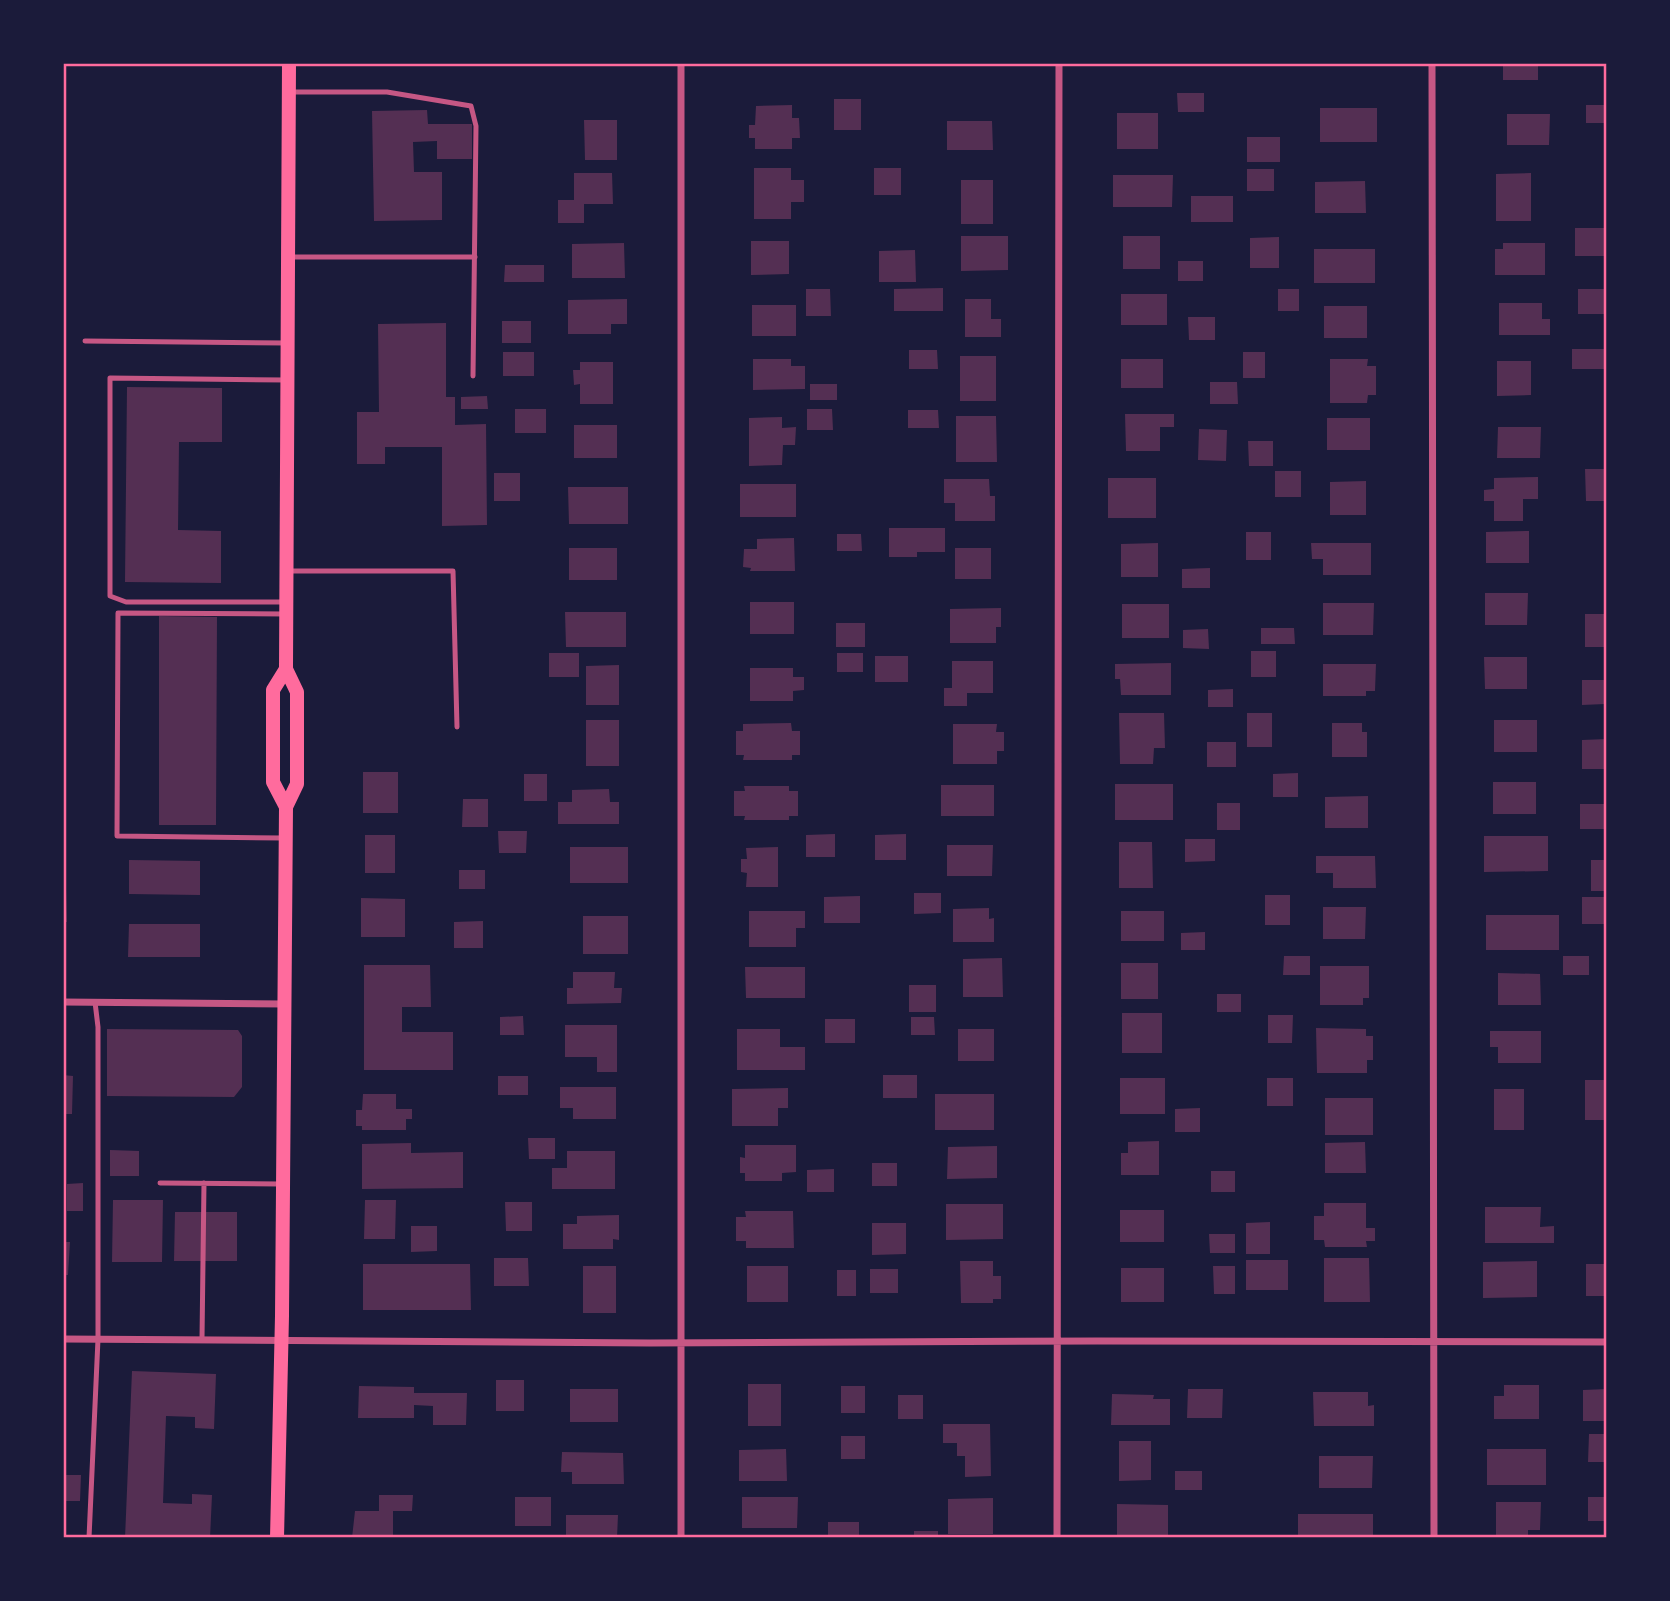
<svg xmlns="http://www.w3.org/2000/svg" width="1670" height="1601" viewBox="0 0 1670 1601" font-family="Overpass,sans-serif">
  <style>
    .building { fill: #542f53 }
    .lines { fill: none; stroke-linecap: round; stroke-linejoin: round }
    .service { stroke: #c65784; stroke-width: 5 }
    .minor { stroke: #c65784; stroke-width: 7 }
    .secondary { stroke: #ff6b9d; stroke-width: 14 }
    .neatline { fill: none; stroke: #ff6b9d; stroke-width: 2.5 }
  </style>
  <rect width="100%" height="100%" fill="#1b1b3a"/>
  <path class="building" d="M1503,63H1538V80H1503Z
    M1177,93H1204V112H1178Z
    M834,99H861V130H834Z
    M792,105V118H799L800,138H792V149H755V138H749V125H755L756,106Z
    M1586,105H1607V123H1586Z
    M1320,108H1377V142H1320Z
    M427,110L428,124H472V159H437V141L413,142L414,172H442V220L374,221L372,111Z
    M1117,113H1158V149H1117Z
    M1507,114H1550L1549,145H1507Z
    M584,120H617V160H585Z
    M947,121H992L993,150H947Z
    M1247,137H1280V162H1247Z
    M754,168H791V180H804V202H791V219H754Z
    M874,168H901V195H874Z
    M1247,169H1274V191H1247Z
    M574,173H612L613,204H584V223H558V200H574Z
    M1531,173V221H1496V174Z
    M1113,175H1173L1172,207H1113Z
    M961,180H993V224H961Z
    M1365,181L1366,213H1315V182Z
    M1191,196H1233V222H1191Z
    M1575,228H1606V256H1575Z
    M961,236H1008V270L961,271Z
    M1123,236H1160V269H1123Z
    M1279,237V268H1250V238Z
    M751,241H789V274L751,275Z
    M624,243L625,278H572V244Z
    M1503,243H1545V275H1495V249H1503Z
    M1314,249H1375V283H1314Z
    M915,250L916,282H879V251Z
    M1178,261H1203V281H1178Z
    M505,265H544V282H504Z
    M943,288V311H894V289Z
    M806,289H830L831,316H806Z
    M1278,289H1299V311H1278Z
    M1578,289H1605V314H1578Z
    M1121,294H1167V325H1121Z
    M627,299V324H611V334H568V300Z
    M965,299H991V319H1001V337H965Z
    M1499,303H1542V319H1550V335H1499Z
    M752,305H796V336H752Z
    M1324,306H1367V338H1324Z
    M1188,317H1215V340H1189Z
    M502,321H531V343H502Z
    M446,323V397H455V425L486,424L487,525L442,526V447H385V464H357V412H379L378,324Z
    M63,332H66V362H63Z
    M1572,349H1605V369H1572Z
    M909,350H937L938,369H909Z
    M503,352H534V376H503Z
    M1243,352H1265V378H1243Z
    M960,356H996V401H960Z
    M753,359H791V366H805V389L753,390Z
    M1121,359H1163V388H1121Z
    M1330,359H1368L1367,366H1376V395H1368L1367,403H1330Z
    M1497,361H1531V395L1497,396Z
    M580,362H613V404H580V384L574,385L573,370H580Z
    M1210,382H1237L1238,404H1210Z
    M810,384H837V400H810Z
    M127,387L222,388V442H179L178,530L221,531V583L125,582Z
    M487,396L488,409H461V397Z
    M515,409H546V433H515Z
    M807,409H832L833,430H807Z
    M908,410H938L939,428H908Z
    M1125,414H1174V427H1160V451H1126Z
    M956,416H996L997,462H956Z
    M782,417V428L796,427L795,445H783L782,465L749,466V418Z
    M1327,418H1370V450H1327Z
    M574,425H617V458H574Z
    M1498,427H1541L1540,458H1497Z
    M1199,429L1227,430L1226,461L1198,460Z
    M1248,441H1273V466H1249Z
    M1585,469H1607V501H1586Z
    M1275,471H1301V497H1275Z
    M494,473H520V501H494Z
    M1538,477V499H1523V521H1494V501H1484V490L1494,489V478Z
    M1108,478H1156V518H1108Z
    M944,479H989L990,496H995V521H955V503H944Z
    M1366,481V515H1330V482Z
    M740,484H796V517H740Z
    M568,487H628V524H569Z
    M889,528H945V552H917V557H889Z
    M1529,531V563H1486V532Z
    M1246,532H1271V560H1246Z
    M837,534H861L862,551H837Z
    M794,538L795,571H750L751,568L743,567L744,549H757V539Z
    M1158,543V577H1121V544Z
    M1311,543H1371V575H1323V559H1312Z
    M569,548H617V580H569Z
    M955,548H991V579H955Z
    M1210,568V588H1182V569Z
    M1485,593H1528L1527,625H1485Z
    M750,602H794V634H750Z
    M1323,603H1374L1373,635H1323Z
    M1122,604H1169V638H1122Z
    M1001,608V627H996V643H950V609Z
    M565,612H626V647H566Z
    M1585,614H1607V647H1585Z
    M159,616L217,617L216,825H159Z
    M836,623H865V647H836Z
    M1261,628H1294L1295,644H1261Z
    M1208,629L1209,649L1183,648V630Z
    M1251,651H1276V677H1251Z
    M549,653H579V677H549Z
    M837,653H863V672H837Z
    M875,656H908V682H875Z
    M1484,657H1527V689H1485Z
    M952,661H993V693H967V706H944V688H952Z
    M1171,663V695H1121L1120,679H1115V664Z
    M1323,664H1376L1375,691H1366V696H1323Z
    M619,665V705H586V666Z
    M750,668H793V677H804V690L793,691V701H750Z
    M1582,680H1605V704L1582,705Z
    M1233,689V707H1208V690Z
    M1119,713H1164L1165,748H1154L1153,764H1120Z
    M1247,713H1272V747H1247Z
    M586,720H619V766H586Z
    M1494,720H1537V752H1494Z
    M791,723L792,731H800V755H792V760H743L744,755H736V731H743V724Z
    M1332,723H1362V732H1367V757H1332Z
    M953,724H997L996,732H1004V751H997V764H953Z
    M1607,739V769H1582V740Z
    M1207,742H1236V767H1207Z
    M363,772H398V813H363Z
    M1298,773V797H1273V774Z
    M524,774H547V801H524Z
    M1493,782H1536V814H1493Z
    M1115,784H1173V820H1115Z
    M941,785H994V816H941Z
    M744,786H789V791H798V816H789V820H744L745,816H734V791H745Z
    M609,789L610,802H619V824H558V802H572V790Z
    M1368,796V828H1325V797Z
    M463,799H488V827H462Z
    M1217,803H1240V830H1217Z
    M1580,804H1606V829H1580Z
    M498,831H527L526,853H499Z
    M835,834V857H806V835Z
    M906,834V860H875V835Z
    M365,835H395V873H365Z
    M1484,836H1548V871L1484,872Z
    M1185,839H1215V861L1185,862Z
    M1119,842H1152L1153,888H1119Z
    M947,845H993L992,876H947Z
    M570,847H628V883H570Z
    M778,847V887H746L747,873L741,872V859H747L746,848Z
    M63,849H66V871H63Z
    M1316,856H1375L1376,888H1333V873H1316Z
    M129,860L200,861V895L129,894Z
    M1591,860H1607V891H1591Z
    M459,870H485V889H459Z
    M63,890H66L67,922H63Z
    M914,893H941V913L914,914Z
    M1265,895H1290V925H1265Z
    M860,896V923H824V897Z
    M1582,897H1604L1605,924H1582Z
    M361,898L405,899V937H361Z
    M1323,907H1366L1365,939H1323Z
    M989,908V919L994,918V942H953V909Z
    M749,911H805V928H796V947H749Z
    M1121,911H1164V941H1121Z
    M1486,915H1559V950H1486Z
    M583,916H628V954H583Z
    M483,921V948H454V922Z
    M129,924H200V957H128Z
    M1205,932V950H1181V933Z
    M1284,956H1310V975H1283Z
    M1563,956H1589V975H1563Z
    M1002,958L1003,997H963V959Z
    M1121,963H1158V999H1121Z
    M364,965H430L431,1007H402V1032H453V1070H364Z
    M1320,966H1369V998H1363V1005H1320Z
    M745,967H805V998H746Z
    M573,972H615L614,988H622L621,1003L567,1004V988H573Z
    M1498,973L1540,974L1541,1005H1498Z
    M909,985H936V1012H909Z
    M1217,994H1241V1012H1217Z
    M1122,1013H1162V1053H1122Z
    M1268,1015H1293L1292,1043H1268Z
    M523,1016L524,1035H500V1017Z
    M911,1017H934L935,1035H911Z
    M825,1019H855V1043H825Z
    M565,1025H617V1072H597V1057H565Z
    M1316,1028L1366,1029V1036H1373V1060H1367V1073H1317Z
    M107,1029L238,1030L242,1036V1087L234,1097L107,1096Z
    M737,1029H780V1047H805V1070H737Z
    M958,1029H994V1061H958Z
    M1490,1031H1541V1063H1498V1047H1490Z
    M63,1075L73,1076L72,1114H63Z
    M883,1075H917V1098H883Z
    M498,1076H528V1095H498Z
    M1120,1078H1165V1114H1120Z
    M1267,1078H1293V1106H1267Z
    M1585,1080H1607V1120H1585Z
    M560,1087H616V1119H573V1108H560Z
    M788,1088V1108H778V1126H732V1089Z
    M1494,1089H1524V1130H1494Z
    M363,1094H396V1109H412V1119H406V1130H362V1126H356V1110H362Z
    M935,1094H994V1130H935Z
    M1325,1098H1373V1135H1325Z
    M1200,1108V1132H1175V1109Z
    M528,1138H555V1159H529Z
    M1159,1141V1175H1121V1153H1128V1142Z
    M1365,1142L1366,1173H1325V1143Z
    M411,1143V1153L463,1152V1188L362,1189V1144Z
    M745,1145H796V1172L782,1173V1181H745V1173H740V1157L745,1158Z
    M997,1146V1178L947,1179L948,1147Z
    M110,1150L139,1151V1176H110Z
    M567,1151H615V1189H552V1168H567Z
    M872,1163H897V1186H872Z
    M834,1169V1192H807V1170Z
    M1211,1171H1235V1192H1211Z
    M83,1183V1211H67V1184Z
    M113,1200H163L162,1262H112Z
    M365,1200H396L395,1239H364Z
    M505,1202H532V1231H506Z
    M1324,1203H1366V1228H1375V1241H1366L1367,1247H1325L1324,1240H1314V1216H1324Z
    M946,1204H1003V1239L946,1240Z
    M1485,1207H1541L1540,1227L1554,1226V1243H1485Z
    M1120,1210H1164V1242H1120Z
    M745,1211H793L794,1248H746V1241H736V1217H746Z
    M175,1212H237V1261H174Z
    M619,1215V1240L613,1239V1249H563V1224H577V1216Z
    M1270,1222V1254H1246V1223Z
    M872,1223H906V1254L872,1255Z
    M411,1226H437V1251L411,1252Z
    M1209,1234H1235V1253H1210Z
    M63,1242H70L68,1275H63Z
    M494,1258H528L529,1286H494Z
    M1324,1258H1369L1370,1302H1324Z
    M1246,1260H1288V1290H1246Z
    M960,1261H993V1276H1001V1299H993V1303H961Z
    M1537,1261V1297L1483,1298V1262Z
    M363,1264H470L471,1310H363Z
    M1586,1264H1607V1296H1586Z
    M583,1266H616V1313H583Z
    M747,1266H788V1302H747Z
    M1213,1266H1235V1294H1214Z
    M1121,1268H1164V1302H1121Z
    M870,1269H898V1293H870Z
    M837,1270H856V1296H837Z
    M132,1371L216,1374L214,1429L195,1428V1417L166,1416L163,1503L192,1504V1494L212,1495L210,1538H125Z
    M496,1380H524V1411H496Z
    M748,1384H781V1426H748Z
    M1504,1385H1539V1419H1494V1396H1504Z
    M359,1386L414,1387V1393H467L466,1425H433V1406L414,1405V1418H358Z
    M841,1386H865V1413H841Z
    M570,1389H618V1422H570Z
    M1188,1389H1223L1222,1418H1187Z
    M1607,1389V1421H1583V1390Z
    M1313,1392H1368V1406L1374,1405V1426H1314Z
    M1112,1394L1154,1395L1153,1399H1170V1425H1111Z
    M898,1395H923V1419H898Z
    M943,1424H990L991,1476L965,1477V1456H957V1443H943Z
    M1589,1434H1607V1462H1588Z
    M841,1436H865V1459H841Z
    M1119,1441H1151V1480L1119,1481Z
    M786,1449L787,1481H739V1450Z
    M1487,1449H1546V1485H1487Z
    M562,1452L623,1453L624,1484H572V1472H561Z
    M1319,1456H1373L1372,1488H1319Z
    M1175,1471H1202V1490H1175Z
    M63,1475H81L80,1501H63Z
    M379,1495H413L412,1511H393V1538H352L355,1511H379Z
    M515,1497H551V1526H515Z
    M742,1497H798L797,1528H742Z
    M1588,1497H1607V1521H1588Z
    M993,1498V1534H948V1499Z
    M1496,1502H1541L1540,1530H1528V1538H1496Z
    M1117,1504L1168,1505V1538H1117Z
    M1298,1514H1373V1538H1298Z
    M566,1515H618L617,1538H566Z
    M828,1522H859V1538H828Z
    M914,1531H938V1538H914Z"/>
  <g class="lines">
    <path class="service" d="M290,92H387L471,106L476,126L473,376
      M290,257H475
      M85,341L287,343
      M289,571H453L457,727
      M285,602H126L110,596V378L287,380
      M283,838L117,836L118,613L286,614
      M160,1183L280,1184
      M202,1339L204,1183
      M89,1538L98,1339V1027L95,1002"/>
    <path class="minor" d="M1432,63L1434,1538
      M63,1002L285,1004
      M63,1339L650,1343L1097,1341L1607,1342
      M681,1538V63
      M1057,1538L1059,63"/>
    <path class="secondary" d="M286,807L273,782V690L286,669
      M277,1538L282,1316L286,807L297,784V692L286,669L289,63"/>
  </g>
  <rect width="1670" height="1601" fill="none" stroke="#1b1b3a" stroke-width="130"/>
  <rect x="65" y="65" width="1540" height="1471" class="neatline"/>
</svg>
